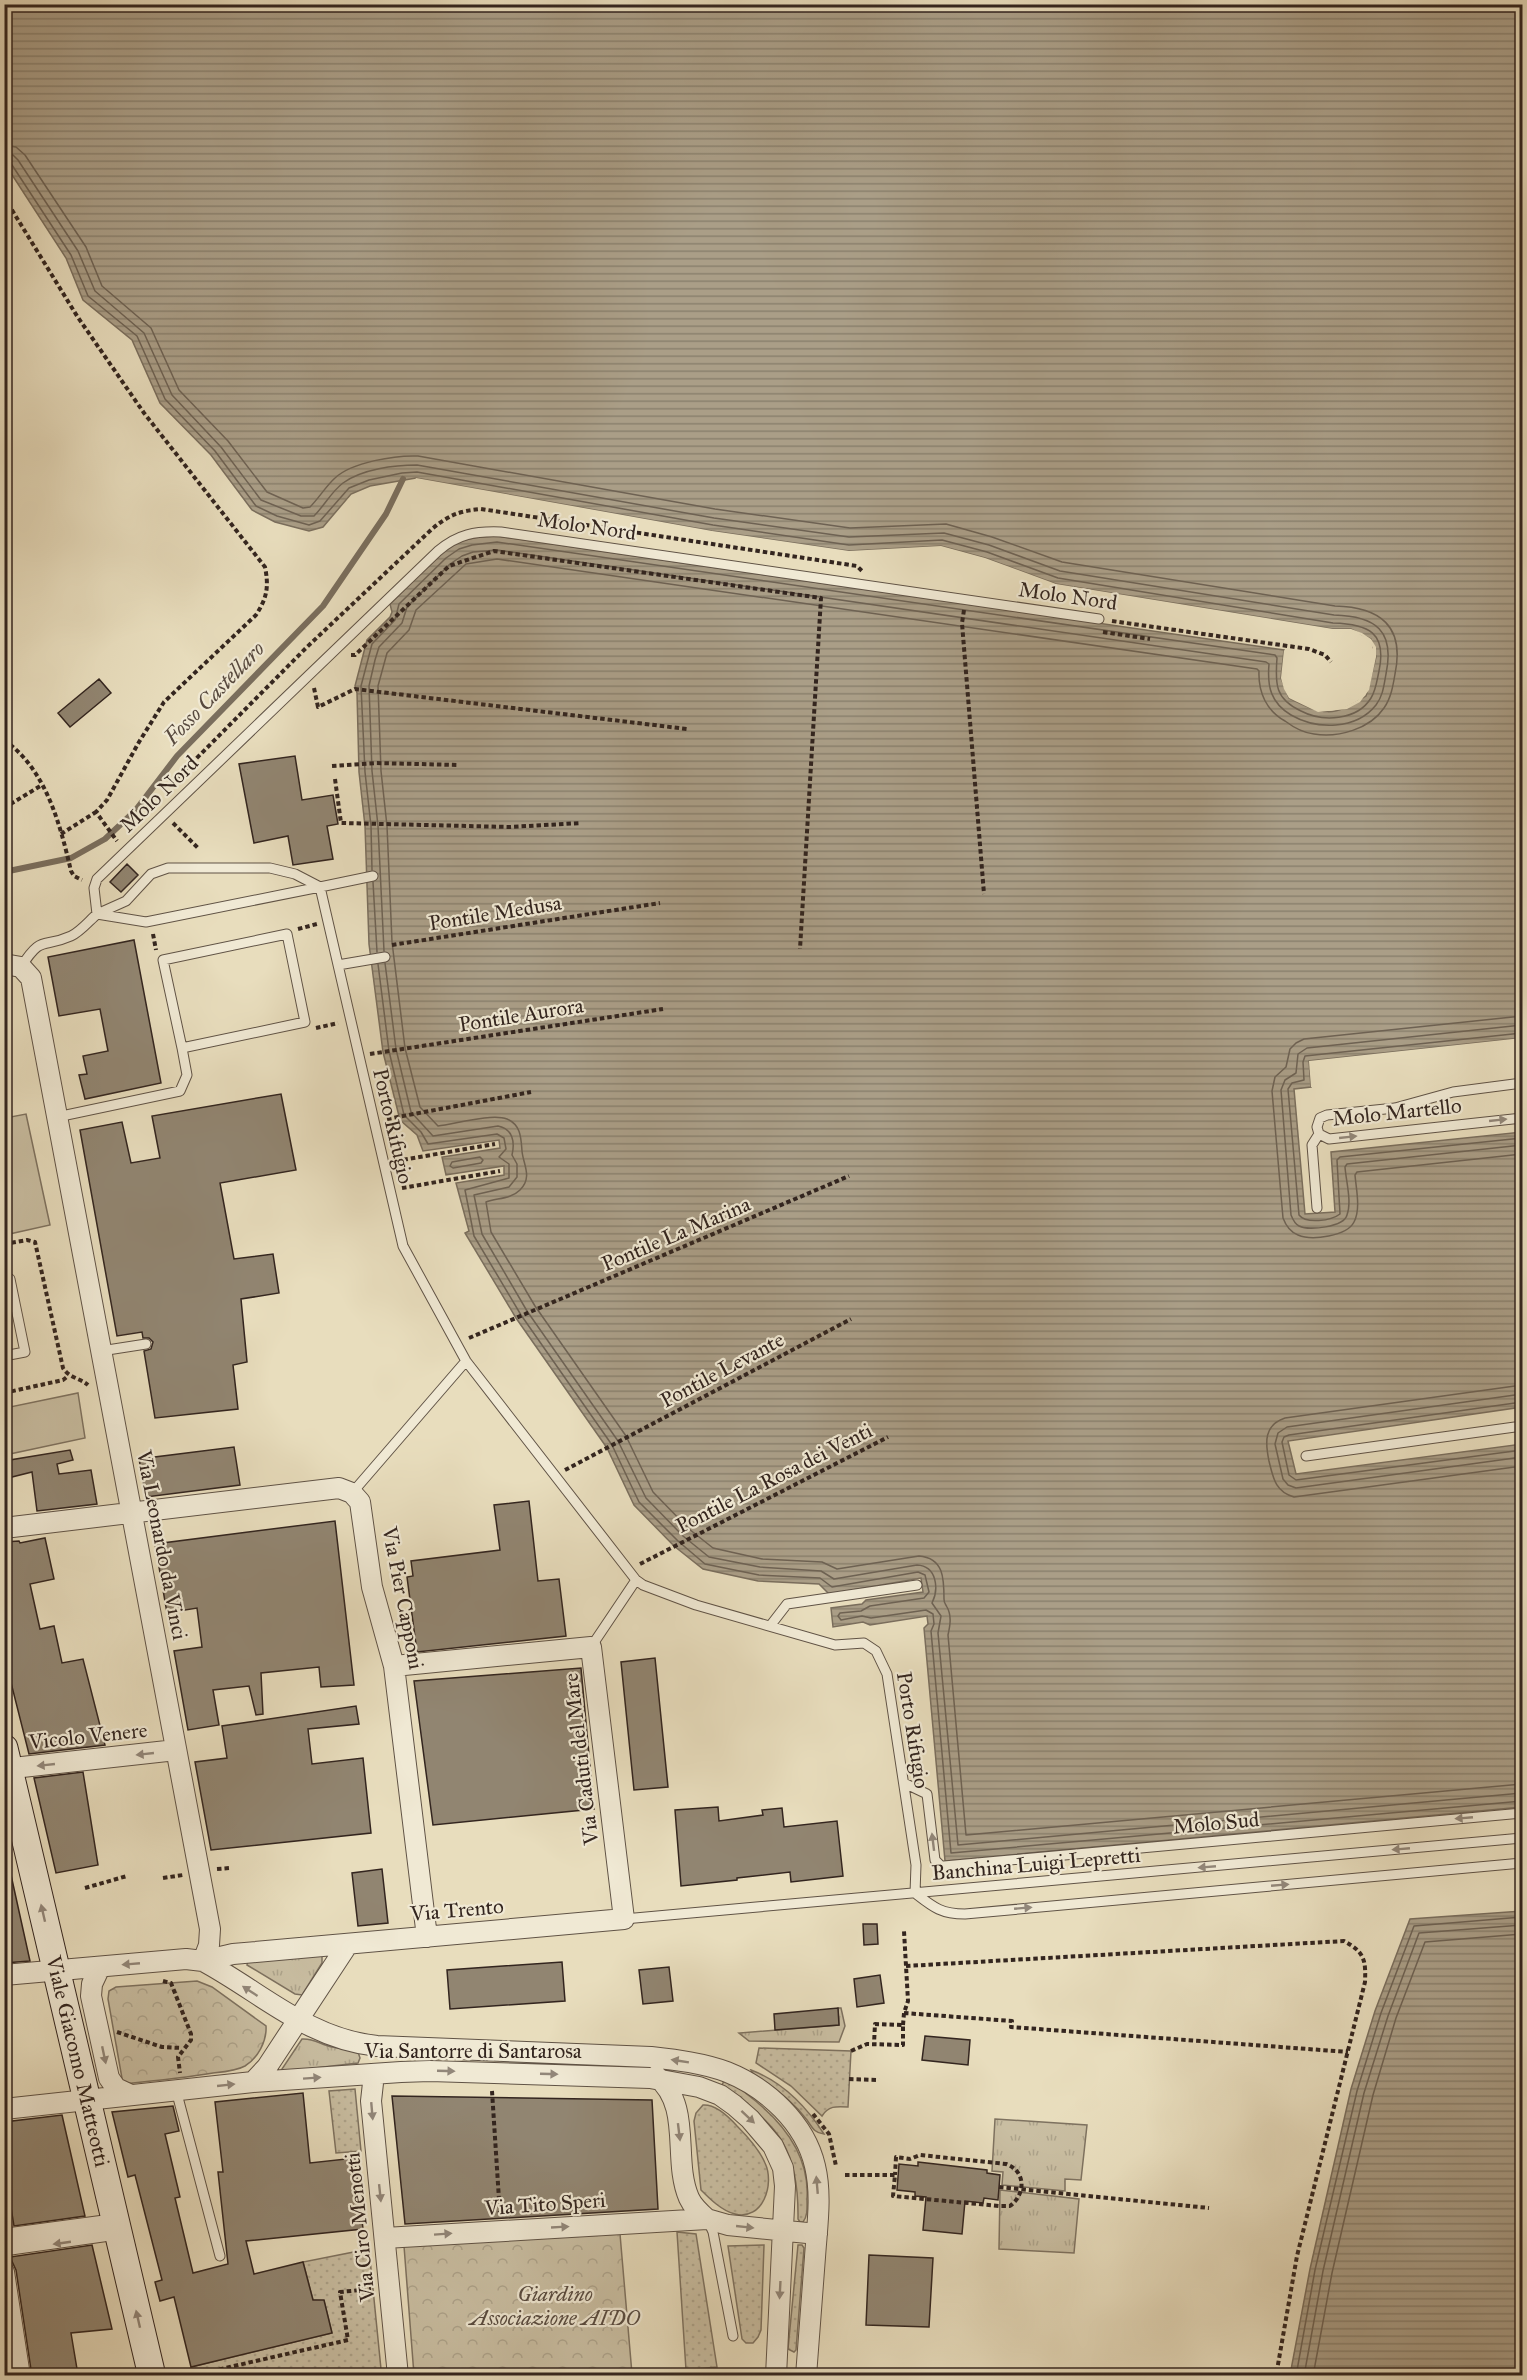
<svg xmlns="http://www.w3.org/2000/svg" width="1527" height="2380" viewBox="0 0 1527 2380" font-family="'IM FELL Great Primer',serif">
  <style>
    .grass { fill: url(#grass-tufts); stroke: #7e7260; stroke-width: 1.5 }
    .park { fill: url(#park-crowns); stroke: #7e7260; stroke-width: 1.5 }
    .garden { fill: url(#garden-dots); stroke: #7e7260; stroke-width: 1.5 }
    .pitch { fill: #c9bea2; stroke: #7e7260; stroke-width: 1.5 }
    .water { fill: url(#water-rules); stroke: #7a6e5d; stroke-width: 1.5 }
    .pier { fill: #e8ddbd }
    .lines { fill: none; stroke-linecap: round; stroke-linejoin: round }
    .shore { stroke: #6e6253; stroke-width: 1.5 }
    .stream { stroke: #7a6e5d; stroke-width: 6 }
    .building { fill: #918571; stroke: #33251f; stroke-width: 1.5 }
    .lane-casing { stroke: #605346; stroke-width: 11 }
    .street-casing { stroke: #605346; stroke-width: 22 }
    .secondary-casing { stroke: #33251f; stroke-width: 29 }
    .path { stroke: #33251f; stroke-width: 4; stroke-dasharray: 4.5 3; stroke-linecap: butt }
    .lane { stroke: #f0e9d4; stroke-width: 9 }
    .street { stroke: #f0e9d4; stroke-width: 20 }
    .secondary { stroke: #f0e9d4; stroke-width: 27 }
    .oneway { fill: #92877a }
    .labels { text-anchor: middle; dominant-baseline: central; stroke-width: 4.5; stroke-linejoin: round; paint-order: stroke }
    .street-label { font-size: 21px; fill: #33251f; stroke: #f0e9d4 }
    .park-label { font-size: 21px; font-style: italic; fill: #584b40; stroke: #f0e9d4 }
    .water-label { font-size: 22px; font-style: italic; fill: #57493e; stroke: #f0e9d4 }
  </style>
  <defs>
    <pattern id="grass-tufts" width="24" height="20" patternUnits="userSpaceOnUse" patternTransform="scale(1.5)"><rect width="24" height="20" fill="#c9bea2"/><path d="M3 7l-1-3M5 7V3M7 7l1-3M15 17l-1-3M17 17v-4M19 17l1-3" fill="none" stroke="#ada38b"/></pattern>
    <pattern id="park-crowns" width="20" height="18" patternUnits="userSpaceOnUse" patternTransform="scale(1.5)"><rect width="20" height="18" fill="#c9bea2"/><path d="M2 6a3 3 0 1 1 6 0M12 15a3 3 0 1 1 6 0" fill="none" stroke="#ada38b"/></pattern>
    <pattern id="garden-dots" width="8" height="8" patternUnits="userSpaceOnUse" patternTransform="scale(1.5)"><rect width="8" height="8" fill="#c9bea2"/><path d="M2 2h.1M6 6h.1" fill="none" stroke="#ada38b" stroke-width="1.8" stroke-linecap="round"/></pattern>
    <pattern id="water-rules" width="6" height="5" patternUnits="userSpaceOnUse" patternTransform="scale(1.5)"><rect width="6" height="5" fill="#aa9e87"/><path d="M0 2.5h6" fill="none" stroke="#8b816e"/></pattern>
  </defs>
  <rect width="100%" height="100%" fill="#e8ddbd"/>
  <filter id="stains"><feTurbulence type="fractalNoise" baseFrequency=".00333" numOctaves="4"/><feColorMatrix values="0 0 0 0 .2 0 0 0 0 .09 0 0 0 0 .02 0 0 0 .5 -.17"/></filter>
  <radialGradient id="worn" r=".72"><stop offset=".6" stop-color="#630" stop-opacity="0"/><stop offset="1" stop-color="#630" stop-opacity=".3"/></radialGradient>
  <path class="grass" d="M322,1956V1963L302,1995L295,1994L247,1965L248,1959Z
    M838,2008H841L845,2026L839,2042L749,2041L739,2033L839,2025Z
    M302,2039C314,2038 321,2045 332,2047C341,2049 350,2048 358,2052L360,2058L358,2063L280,2072Z
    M995,2119L1087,2125L1081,2180L1065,2179V2191L1002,2185L1003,2172L992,2171Z
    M1000,2190L1079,2199L1074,2253L999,2249Z"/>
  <path class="park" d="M197,1981L212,1987L266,2026C267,2041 258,2058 245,2066C236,2071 223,2072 213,2073C183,2078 153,2081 123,2084L108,1999L109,1991L116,1987Z
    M620,2234L632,2374L414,2375L404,2246Z"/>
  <path class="garden" d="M759,2048L851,2051L848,2107C836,2106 828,2106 822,2116L791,2086L756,2063Z
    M751,2070C783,2082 806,2106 824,2134C814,2133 812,2127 807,2120C792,2100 773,2086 753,2074Z
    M724,2081C733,2081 741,2089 748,2095C781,2120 810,2155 807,2199C807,2207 808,2216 803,2222H800L798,2219C799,2153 781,2124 725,2090L722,2085Z
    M355,2089L361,2151L336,2153L329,2091Z
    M703,2105C716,2104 729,2117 737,2126C748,2137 759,2149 765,2163C775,2184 763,2221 735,2214C722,2211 710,2199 701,2190L694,2121L696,2113Z
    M677,2232L696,2234L717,2367L686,2370Z
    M764,2245L761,2330L758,2337L753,2343H746L742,2339L728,2246Z
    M798,2245H802L804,2248L796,2350L794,2352L788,2349Z
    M369,2249L381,2369L294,2376H192L191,2367L332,2333L324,2301L313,2300L303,2262Z"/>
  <path class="pitch" d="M26,1114L50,1225L5,1235V1118Z
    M78,1393L85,1438L5,1455V1408Z"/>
  <path class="water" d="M4,5H1522V1038L1309,1061L1311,1087L1294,1089L1305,1214L1335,1212L1331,1152L1522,1132V1407L1288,1441L1296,1474L1522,1444V1807L945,1861L924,1628L928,1624L927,1616L870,1625L863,1622L833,1627L831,1608L862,1604L866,1600L923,1592L921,1578L829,1594L819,1584L758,1581L703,1569L674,1546L634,1505L607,1448L516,1318L465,1233L469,1231L456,1183L504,1175V1166L446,1175L442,1157L500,1148L499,1140L423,1151L417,1135L400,1120L383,1052L369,944L365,826L359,772L357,693L355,686L367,640L390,617L392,612L390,604C409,586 433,556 455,544C468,537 483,537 497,536L1284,650L1281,678L1289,698C1323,715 1333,718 1366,696L1376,657L1371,639L1351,629H1333L1056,584L985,558L941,546L849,551L712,531L416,478L370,486L351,494L323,527L309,531L275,522L252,510L211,455L160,403L132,340L83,300L66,258L5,164Z
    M1522,1911V2375H1290L1310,2269L1351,2089L1375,2011L1410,1919Z"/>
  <path class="pier" d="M416,478L712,531L849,551L941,546L985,558L1056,584L1333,629H1351L1362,633L1371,639L1376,647V657L1369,690L1360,702L1347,709L1318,712L1289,698L1284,689L1281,678L1284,650L1286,651L1284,678L1291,696L1318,709H1331L1346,706L1358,700L1366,689L1373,648L1369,641L1361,635L1056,587L984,561L940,549L848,554L711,534L414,481Z
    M1522,1038V1041L1312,1063L1314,1087H1311L1309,1061Z"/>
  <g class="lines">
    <path class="shore" d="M4,145L16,147L25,155L86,247L102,286L151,328L179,390L228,441L267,492L303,508L310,507C319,498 326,486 335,478C352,462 396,455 418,456L715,509L850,528L946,524L992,537L1062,562L1335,606C1380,607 1405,626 1395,674C1393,686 1391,698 1384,708C1370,729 1338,738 1314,734C1304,733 1293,727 1285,721C1267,711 1258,693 1259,671L1257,669L497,559L466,564L416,610L409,630L387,653L378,686L381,771L387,826L392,942L405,1048L420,1107L438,1126C455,1124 492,1113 507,1119C521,1125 521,1138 522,1151C523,1164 533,1177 520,1190C511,1199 497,1198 486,1202L491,1232L535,1306L626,1436L653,1492L689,1529L713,1548L762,1559L822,1562L837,1569L919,1556C944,1558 944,1579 944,1599C944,1603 945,1603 947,1607C952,1616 950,1626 948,1635L966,1835L1522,1784
      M4,154L13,155L18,160L78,251L95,291L144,333L172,395L221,447L261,500L301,516H314C324,506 332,491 343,483C362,469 395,465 417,465L714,518L849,537L944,533L989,545L1060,571L1334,615C1376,616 1395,631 1386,674C1384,685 1383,696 1376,705C1356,730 1317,730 1291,715C1271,703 1267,687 1269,664L1266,662L497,550L473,552L462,556L450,564L407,607L402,623L379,647L375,660L369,686L372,771L378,826L384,951
      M4,162L12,165L71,255L88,296L137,336L165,399L215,451L256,506L277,516L309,525L320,521L349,488L369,480L402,473L417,472L713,525L849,545L942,540L987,552L1058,578L1333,623C1369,624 1387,633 1379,671C1377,680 1376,690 1371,698C1357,721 1322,722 1301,711C1275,699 1275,684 1277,658L1275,655L497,542L472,545L459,549L446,558L399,604L395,620L372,644L361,686L365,772L371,826L372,870
      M373,882L377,952
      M385,963L396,1049L411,1112L433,1136L498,1126C513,1129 515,1142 512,1155L517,1164V1177L509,1187L474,1195L482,1234L527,1311L618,1441L646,1498L683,1536L709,1557L760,1567L821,1571L834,1579L917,1565C937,1566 939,1589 932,1603L941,1616L938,1633L958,1845L1522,1793
      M378,964L389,1051L404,1115L421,1132L428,1144L497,1134L504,1138L506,1149L499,1157L509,1164V1178L465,1190L474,1236L521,1315L612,1445L639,1502L678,1541L705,1564L759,1575L820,1578L832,1587L918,1572L925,1575L929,1592L924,1598L870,1606L861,1611L840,1613L838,1616L841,1620L862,1616L871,1618L926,1610L933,1614L934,1624L931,1631L951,1853L1522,1801
      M1522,1016L1304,1039L1296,1043L1290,1049L1286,1067L1275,1077L1272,1091L1283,1218C1286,1226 1290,1232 1298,1235C1312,1241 1347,1236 1354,1222C1361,1209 1356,1188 1355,1175L1357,1172L1522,1154
      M1522,1025L1307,1048L1298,1054L1296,1073L1285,1080L1281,1090L1291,1215C1293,1220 1295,1224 1299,1226C1309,1231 1344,1227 1347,1215C1352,1202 1346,1181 1345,1167L1347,1164L1522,1145
      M1522,1033L1305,1056L1303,1062L1304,1080L1292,1083L1288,1089L1299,1215C1306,1224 1331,1221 1340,1214L1337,1160L1340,1157L1522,1138
      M480,1157L483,1160L481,1163L453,1168L450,1166L452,1162Z
      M1522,1385L1285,1418C1264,1425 1265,1442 1269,1461C1273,1477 1275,1492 1294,1497L1522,1466
      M1522,1394L1287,1427L1278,1433L1275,1444L1283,1479L1288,1485L1296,1488L1522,1457
      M1522,1402L1289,1435L1284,1437L1282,1442L1289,1475L1296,1480L1522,1450
      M1296,2376L1315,2270L1357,2091L1381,2013L1414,1926L1522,1917
      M1304,2376L1323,2271L1364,2093L1388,2016L1419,1933L1522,1925
      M1313,2376L1332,2273L1373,2095L1396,2018L1425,1942L1522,1934"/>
    <path class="stream" d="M4,872L71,858L105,839L135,811L177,756L323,606L386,514L403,479"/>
  </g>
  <path class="building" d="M99,679L111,693L70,727L58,713Z
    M295,756L302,800L333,795L338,824L327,826L333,859L293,865L288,836L254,843L239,764Z
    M127,864L138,875L121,892L110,882Z
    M134,940L161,1083L85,1099L79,1075L87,1074L83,1056L108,1051L100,1009L59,1016L48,957Z
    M281,1094L296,1170L220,1183L234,1259L273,1254L279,1293L241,1299L247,1362L233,1365L238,1409L155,1418L144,1351L151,1349L153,1342L149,1338H143L142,1332L117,1336L80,1130L122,1122L131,1163L160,1158L152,1116Z
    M234,1447L240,1485L146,1497L139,1459Z
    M70,1450L73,1460L57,1464L59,1474L91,1470L97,1504L37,1511L32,1472L4,1479V1461Z
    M529,1501L538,1581L559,1579L566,1636L417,1652L407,1577L413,1576L411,1561L500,1550L494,1505Z
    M335,1521L354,1685L321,1687L319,1667L261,1673L263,1714L256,1715L249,1686L213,1690L219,1725L188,1730L174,1651L202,1647L197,1608L167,1613L155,1544Z
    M45,1538L54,1579L30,1584L40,1629L54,1626L62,1663L83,1659L105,1745L29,1754L4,1655V1542L19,1541L20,1543Z
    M655,1658L668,1787L634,1790L621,1662Z
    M581,1668L594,1809L433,1825L414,1681Z
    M356,1706L359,1724L308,1729L312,1764L363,1758L371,1833L211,1850L195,1762L227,1758L222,1726Z
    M83,1772L98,1865L56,1873L34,1778Z
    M718,1807L719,1821L763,1815L762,1810L782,1808L784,1827L837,1821L843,1876L791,1882L790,1872L737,1878V1880L681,1886L675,1810Z
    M382,1869L388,1923L358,1926L352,1873Z
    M11,1875L30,1961L4,1963V1876Z
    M863,1924H877L878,1944L864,1945Z
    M562,1962L565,2001L450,2009L447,1970Z
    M669,1967L673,2001L643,2004L639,1970Z
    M880,1975L884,2003L857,2007L854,1979Z
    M838,2008L839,2025L775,2030L774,2014Z
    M925,2036L970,2040L968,2065L922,2060Z
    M303,2093L310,2163L355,2158L363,2229L246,2241L254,2274L303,2262L313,2300H324L332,2333L191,2367L174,2297L160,2301L155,2282L162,2280L135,2175L128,2177L112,2112L173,2106L179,2131L165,2134L180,2197L175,2198L193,2273L228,2264L218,2172H223L215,2102Z
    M392,2096L652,2100L658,2209L405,2224Z
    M62,2115L85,2216L14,2226L4,2164V2122Z
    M918,2162L987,2170V2173L1000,2175L998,2200L984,2198L983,2203L965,2201L962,2234L923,2230L926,2197L915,2196V2192L897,2190L899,2164L918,2166Z
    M92,2245L112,2329L71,2333L78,2375L32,2376L16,2270L10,2257Z
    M869,2255L933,2258L929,2327L866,2325Z"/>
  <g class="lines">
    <g class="lane-casing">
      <path id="lane" d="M168,868H270L295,874L320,887L146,922L97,914L126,901L151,874Z
        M373,876L320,887L403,1246L466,1361L636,1580L643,1585L696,1605L835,1645L864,1643L876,1651L887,1674L916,1865L915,1893
        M287,934L305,1022L182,1048L163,960Z
        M338,965L385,957
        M21,967C42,934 42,949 71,936C80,932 89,921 97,914L94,888L97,879L438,551C458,534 475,531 501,532L1099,619
        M1522,1083L1453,1092L1395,1108L1327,1115L1320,1118L1317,1127L1319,1134L1329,1139L1522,1118
        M57,1117L180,1091L187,1075L182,1048
        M1317,1208L1312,1145L1319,1134
        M4,1280L10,1279L25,1352L4,1356
        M101,1351L146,1344
        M1306,1456L1522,1426
        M352,1493L466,1361
        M770,1626L787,1604L917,1585
        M591,1647L636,1580
        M904,1783L927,1794L935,1860L940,1865L944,1866L1522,1813
        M915,1893C933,1907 941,1914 965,1914L1522,1863
        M624,1919L1522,1838
        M176,2090L220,2256
        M708,2221L713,2232L733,2336
        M4,2251L117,2235"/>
    </g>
    <g class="street-casing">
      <path id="street" d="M4,964L21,967L31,978L210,1929L209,1945L203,1961
        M4,1528L339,1488L352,1493L360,1502L372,1587L394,1666L427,1937
        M4,1769L176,1750
        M203,1961C261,1992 308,2039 377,2046L651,2057C677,2060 703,2063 727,2072C767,2088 805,2123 815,2166C822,2195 817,2227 815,2257C812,2296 809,2336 806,2376
        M100,1967L92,1984L91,1996L109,2078L116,2088L131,2095
        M4,1975L186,1959L203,1961L233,1954L624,1919L591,1647L394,1666
        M374,2074L371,2101L398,2376
        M656,2076C693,2106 672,2159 689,2198C693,2207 700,2213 707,2219
        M253,2082L267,2067L348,1944
        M4,2109L253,2082L401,2072L430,2071L650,2078L699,2087L720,2095L734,2105L750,2119L773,2146L783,2168L785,2186L776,2376
        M385,2238L707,2219L728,2225L817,2234
        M4,2239L116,2224
        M4,2272L20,2376"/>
    </g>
    <g class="secondary-casing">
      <g id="secondary">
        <path id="s1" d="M4,1748L152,2376"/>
      </g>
    </g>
    <path class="path" d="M4,197L77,316L144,413L265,567C269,587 267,598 256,615L164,702L139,742L107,800L96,812L117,841
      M964,610L962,623L984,894
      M1112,621L1309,649L1325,655L1331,662
      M1103,632L1150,639
      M351,655H355L449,566L494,551L821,598L800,949
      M314,688L318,707L355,689L687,729
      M4,740C46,769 60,824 71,871L74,876L82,880
      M332,766L376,763L459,765
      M335,779L341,823L510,827L581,823
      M172,786L175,780L307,647L432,529C449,515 459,511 481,509L857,566L862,571
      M4,808L42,785
      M173,823L198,848
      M61,834L96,812
      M298,929L317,924
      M153,934L156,950
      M392,945L660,903
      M316,1028L338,1023
      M370,1054L663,1009
      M387,1119L531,1092
      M396,1161L495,1144
      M402,1188L500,1171
      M4,1244L27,1240L35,1242L63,1368C69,1378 80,1378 88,1385
      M469,1338L849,1176
      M4,1393L63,1380L68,1376
      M565,1470L851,1319
      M640,1564L888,1437
      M217,1869L230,1868
      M163,1878L183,1875
      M85,1888L127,1876
      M906,1966L1344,1941C1364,1952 1366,1959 1365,1982L1297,2256L1276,2376
      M163,1981L171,1983L191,2034V2040L178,2057L180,2073
      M904,2013L1012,2021L1011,2027L1348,2052
      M903,2025L904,2013L908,2001L904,1931
      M117,2032L162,2047L182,2048
      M851,2051L867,2044L903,2045V2025L875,2024L874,2044
      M849,2079L879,2080
      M492,2091L500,2215
      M813,2114L829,2134L836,2166
      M845,2175H895L893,2196L999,2206H1010C1026,2194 1026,2171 1006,2164L920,2155L910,2159L896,2157L895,2175
      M999,2187L1209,2208
      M190,2376L348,2340L340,2292L371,2289"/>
    <use href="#lane" class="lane"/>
    <use href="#street" class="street"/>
    <use href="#secondary" class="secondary"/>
  </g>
  <defs><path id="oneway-solid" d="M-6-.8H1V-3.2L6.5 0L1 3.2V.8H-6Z" transform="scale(1.5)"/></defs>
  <g class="oneway">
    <use href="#oneway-solid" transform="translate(1498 1120) rotate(-6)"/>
    <use href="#oneway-solid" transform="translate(1348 1137) rotate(-6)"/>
    <use href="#oneway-solid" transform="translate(145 1754) rotate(174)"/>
    <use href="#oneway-solid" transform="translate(46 1765) rotate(174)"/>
    <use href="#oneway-solid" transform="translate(1464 1818) rotate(175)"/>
    <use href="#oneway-solid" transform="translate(933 1842) rotate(-97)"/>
    <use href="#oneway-solid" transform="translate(1401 1849) rotate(175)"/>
    <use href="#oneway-solid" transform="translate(1207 1867) rotate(175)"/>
    <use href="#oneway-solid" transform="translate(1280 1885) rotate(-5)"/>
    <use href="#oneway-solid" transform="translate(1023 1908) rotate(-5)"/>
    <use href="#oneway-solid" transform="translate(43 1913) rotate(-103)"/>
    <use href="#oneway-solid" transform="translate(131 1964) rotate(175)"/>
    <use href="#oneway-solid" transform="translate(250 1991) rotate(-147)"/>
    <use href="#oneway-solid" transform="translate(104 2055) rotate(78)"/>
    <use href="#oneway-solid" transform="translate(680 2061) rotate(-171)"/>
    <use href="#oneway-solid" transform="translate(446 2071) rotate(2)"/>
    <use href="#oneway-solid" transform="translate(549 2074) rotate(2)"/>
    <use href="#oneway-solid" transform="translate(312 2078) rotate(-4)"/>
    <use href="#oneway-solid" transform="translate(226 2085) rotate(-6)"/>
    <use href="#oneway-solid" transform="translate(372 2111) rotate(85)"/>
    <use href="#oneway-solid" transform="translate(748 2117) rotate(43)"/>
    <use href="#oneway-solid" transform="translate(679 2132) rotate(83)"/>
    <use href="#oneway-solid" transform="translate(817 2185) rotate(-95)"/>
    <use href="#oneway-solid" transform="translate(380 2193) rotate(84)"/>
    <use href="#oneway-solid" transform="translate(560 2227) rotate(-3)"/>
    <use href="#oneway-solid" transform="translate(745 2227) rotate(6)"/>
    <use href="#oneway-solid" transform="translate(443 2234) rotate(-4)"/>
    <use href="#oneway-solid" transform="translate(62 2243) rotate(172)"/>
    <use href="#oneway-solid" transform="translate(780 2290) rotate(93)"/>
    <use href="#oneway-solid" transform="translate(138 2319) rotate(-103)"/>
  </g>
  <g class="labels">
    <g class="street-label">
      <text transform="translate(587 526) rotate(8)">Molo Nord</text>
      <text transform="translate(1068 596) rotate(8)">Molo Nord</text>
      <text transform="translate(159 794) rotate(-44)">Molo Nord</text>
      <text transform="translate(495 913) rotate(-9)">Pontile Medusa</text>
      <text transform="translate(521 1015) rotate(-9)">Pontile Aurora</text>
      <text transform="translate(1397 1112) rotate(-6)">Molo Martello</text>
      <text transform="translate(393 1126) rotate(77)">Porto Rifugio</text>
      <text transform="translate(676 1234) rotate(-23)">Pontile La Marina</text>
      <text transform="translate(722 1370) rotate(-28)">Pontile Levante</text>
      <text transform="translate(774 1478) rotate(-27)">Pontile La Rosa dei Venti</text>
      <text transform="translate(162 1545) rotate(79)">Via Leonardo da Vinci</text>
      <text transform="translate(403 1598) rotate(79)">Via Pier Capponi</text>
      <text transform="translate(913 1730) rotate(81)">Porto Rifugio</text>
      <text transform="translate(88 1736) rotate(-6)">Vicolo Venere</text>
      <text transform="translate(581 1759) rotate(-97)">Via Caduti del Mare</text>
      <text transform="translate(1216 1823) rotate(-5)">Molo Sud</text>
      <text transform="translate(1036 1864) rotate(-5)">Banchina Luigi Lepretti</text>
      <text transform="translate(457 1910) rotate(-5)">Via Trento</text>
      <text x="473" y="2051">Via Santorre di Santarosa</text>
      <text stroke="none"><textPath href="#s1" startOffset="322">Viale Giacomo Matteotti</textPath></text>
      <text transform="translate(545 2204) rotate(-4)">Via Tito Speri</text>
      <text transform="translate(360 2227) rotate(-96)">Via Ciro Menotti</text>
    </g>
    <g class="park-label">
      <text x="555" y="2294">Giardino<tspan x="555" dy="24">Associazione AIDO</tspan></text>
    </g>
    <g class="water-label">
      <text transform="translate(214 693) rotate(-46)">Fosso Castellaro</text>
    </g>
  </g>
  <rect width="1527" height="2380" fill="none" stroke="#e8ddbd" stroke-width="24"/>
  <rect x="6" y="6" width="1515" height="2368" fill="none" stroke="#33251f" stroke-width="3"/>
  <rect x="12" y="12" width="1503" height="2356" fill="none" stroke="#33251f" stroke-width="1.5"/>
  <rect width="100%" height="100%" filter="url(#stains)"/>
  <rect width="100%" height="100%" fill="url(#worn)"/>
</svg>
